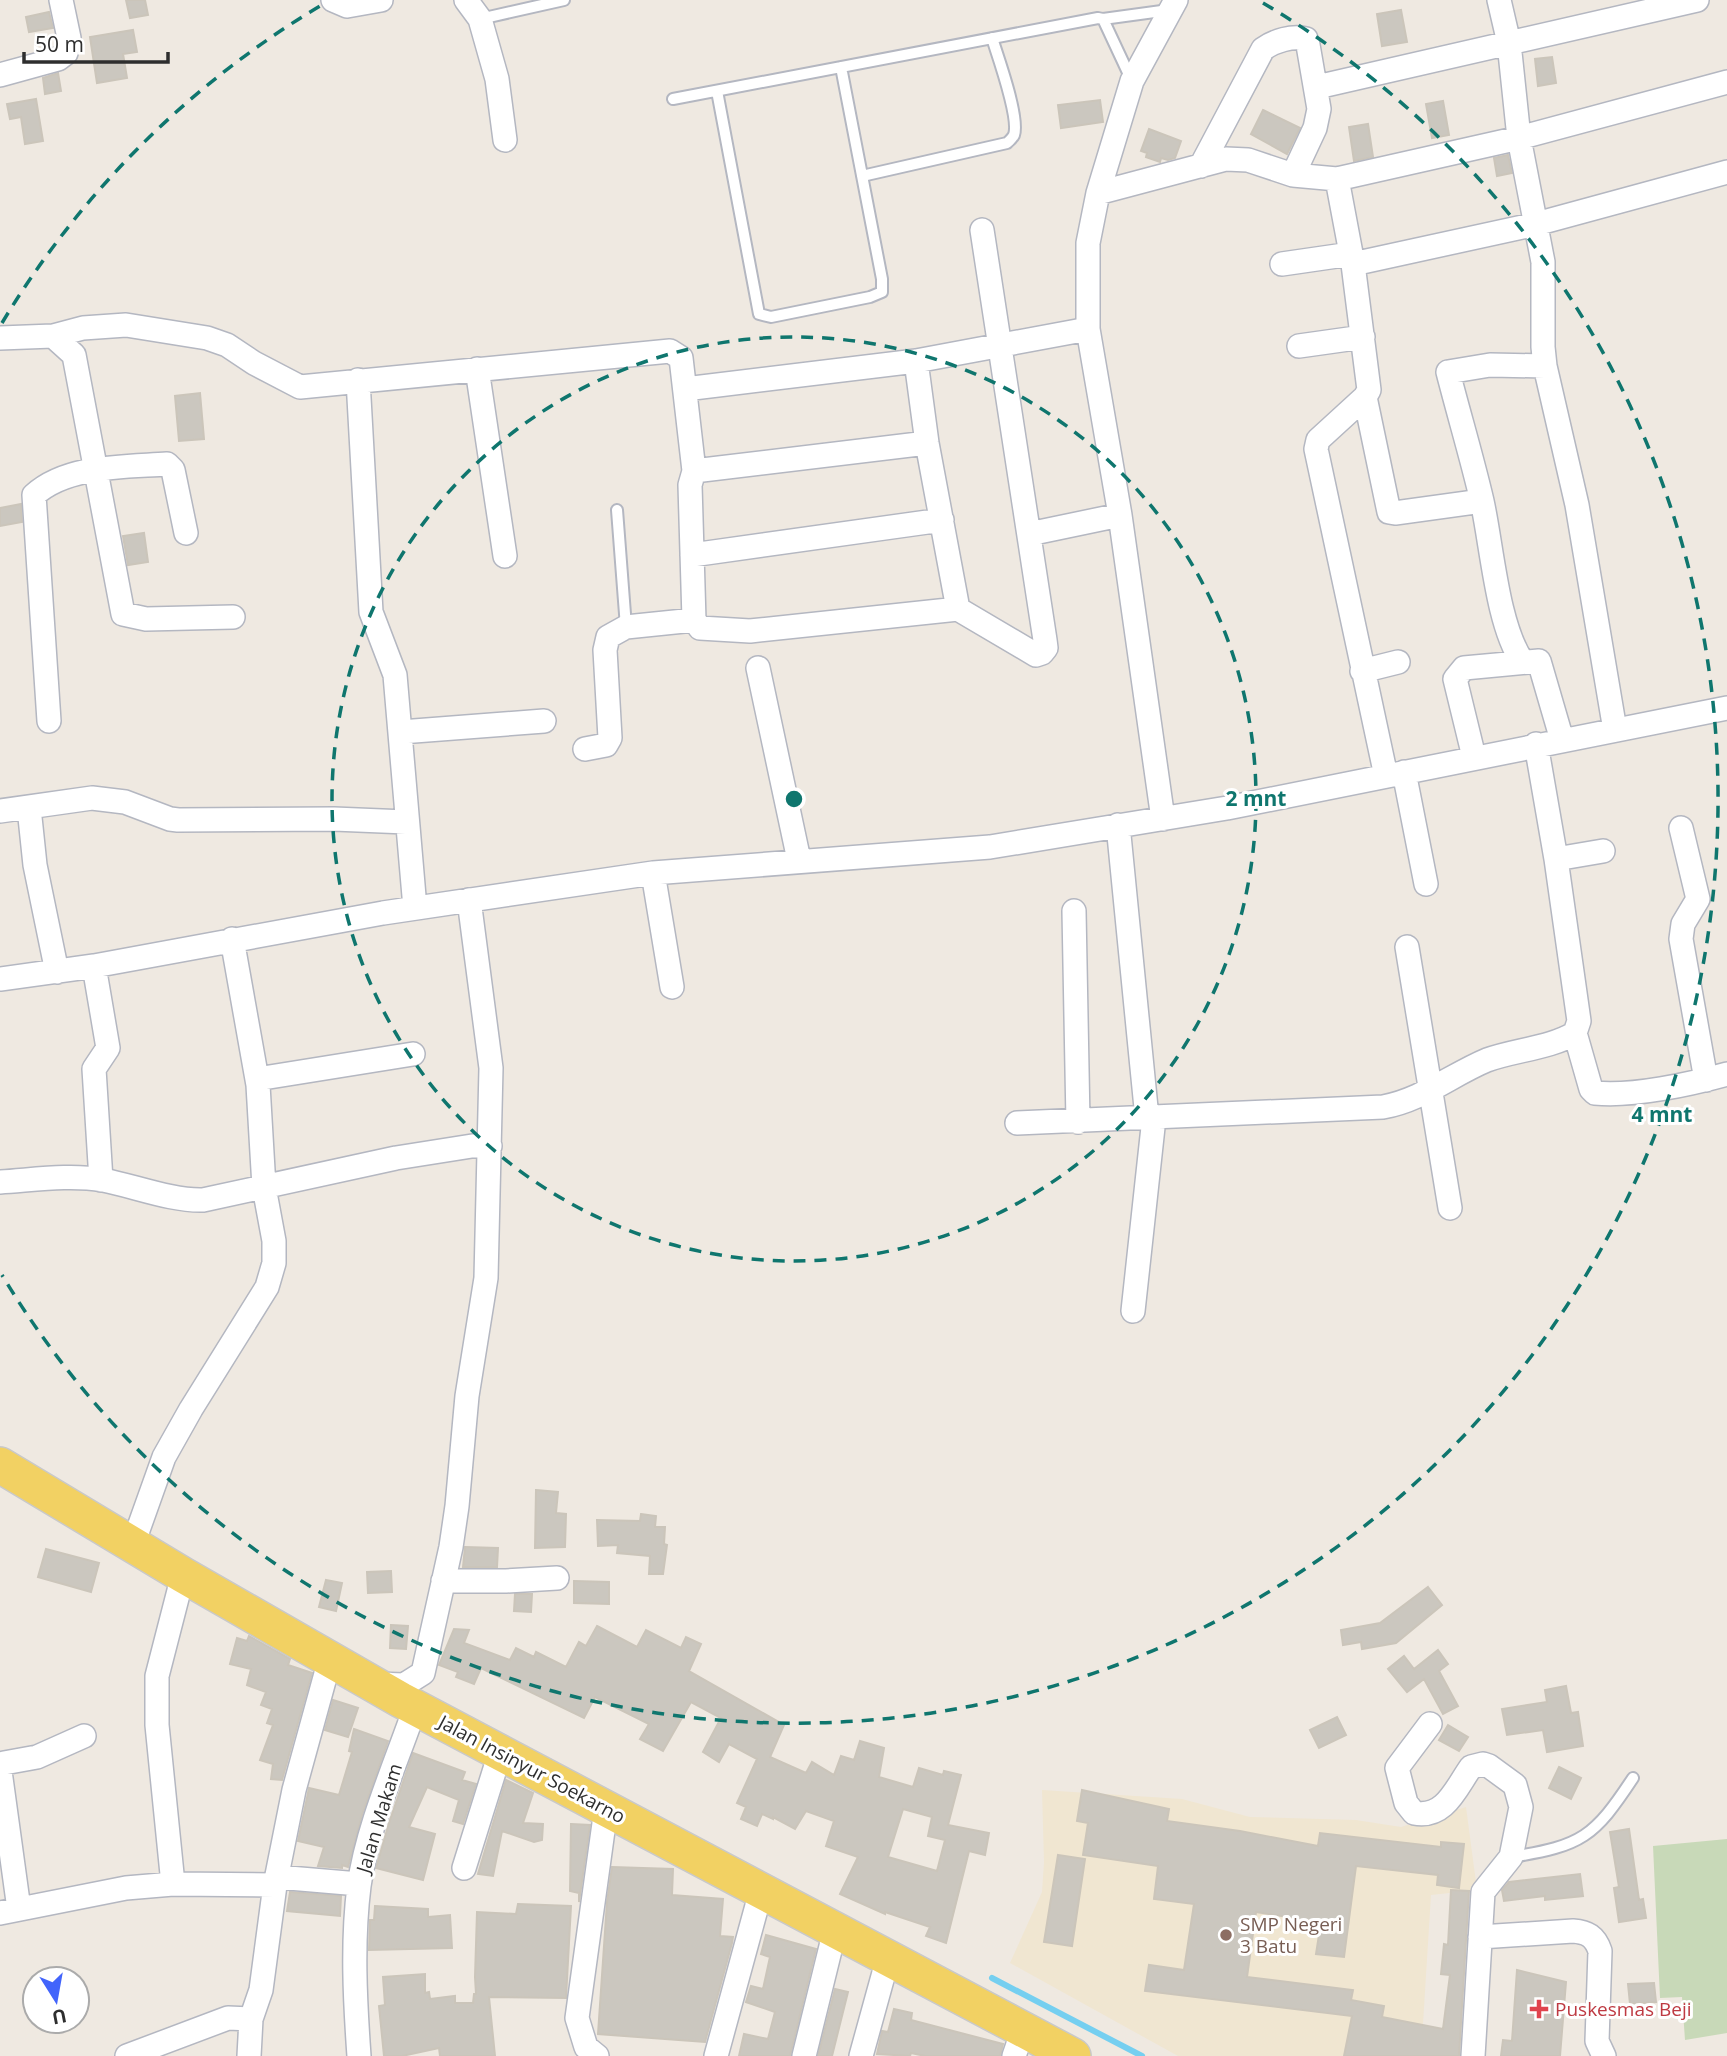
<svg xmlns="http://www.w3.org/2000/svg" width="1727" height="2056" viewBox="0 0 1727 2056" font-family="'Open Sans',sans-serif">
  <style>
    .education { fill: #f0e6d1 }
    .cemetery { fill: #c8d9b8 }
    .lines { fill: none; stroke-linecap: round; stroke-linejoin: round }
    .stream { stroke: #75cff0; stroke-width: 6 }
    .building { fill: #cbc7bf; stroke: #cbc5ba; stroke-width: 2; fill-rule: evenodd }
    .lane-casing { stroke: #b4b7c1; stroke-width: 14 }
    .street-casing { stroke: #b4b7c1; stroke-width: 26 }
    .primary-casing { stroke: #c9c9c9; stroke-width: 38 }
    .lane { stroke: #fff; stroke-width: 10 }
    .street { stroke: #fff; stroke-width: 23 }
    .primary { stroke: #f2d163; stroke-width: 35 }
    .ring { fill: none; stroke: #0f766e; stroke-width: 3.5; stroke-dasharray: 12 9 }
    .education-dot { fill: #8d6e63; stroke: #fff; stroke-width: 2.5 }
    .health-dot { fill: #e0444e; stroke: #fff; stroke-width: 2.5 }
    .labels { text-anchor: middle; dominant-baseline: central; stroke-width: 6; stroke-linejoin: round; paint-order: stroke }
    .street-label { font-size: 19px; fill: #2e2e2e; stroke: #fff }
    .education-label { font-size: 19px; fill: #785e54; stroke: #fff; text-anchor: start }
    .health-label { font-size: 19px; fill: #be3a42; stroke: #fff; text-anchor: start }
    .centre { fill: #0f766e; stroke: #fff; stroke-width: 3.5 }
    .ring-label { font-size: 21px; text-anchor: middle; font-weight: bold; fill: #0f766e; stroke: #fff; stroke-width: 6; stroke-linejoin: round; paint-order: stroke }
  </style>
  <rect width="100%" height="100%" fill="#efe9e1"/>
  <path class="education" d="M1042,1790L1182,1799L1250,1817L1356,1820L1401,1827L1466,1807L1477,1890L1431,1895L1421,2056H1178L1010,1963L1042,1892L1044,1862Z"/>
  <path class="cemetery" d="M1727,1839V2033L1685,2040L1682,1997L1660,1998L1653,1846Z"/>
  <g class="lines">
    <path class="stream" d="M992,1978L1142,2056"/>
  </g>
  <path class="building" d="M126,0H145L148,15L130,18Z
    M1401,10L1407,42L1382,46L1377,14Z
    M49,12L53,28L29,32L26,17Z
    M133,30L137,52L123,54L127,78L97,83L90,37Z
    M1552,57L1556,83L1538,86L1535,59Z
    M58,73L61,91L45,94L43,78Z
    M36,99L43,141L25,144L21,117L10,119L7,104Z
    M1100,100L1103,122L1061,128L1058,105Z
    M1443,101L1449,135L1432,138L1426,104Z
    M1263,110L1300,128L1287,154L1251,134Z
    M1368,124L1373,157L1354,161L1349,127Z
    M1149,129L1181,141L1175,158L1168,160L1161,158L1160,162L1146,157L1147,153L1141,151Z
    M1508,155L1512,173L1497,176L1494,158Z
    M200,393L204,439L179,441L175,396Z
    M21,504L22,522L0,526V508Z
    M144,533L148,562L128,565L123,536Z
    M536,1490L558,1492L556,1513L566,1514L565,1547L535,1548Z
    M641,1514L656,1516L655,1527H665L664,1544L667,1545L663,1574H649L650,1556L617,1553L618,1545L598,1546L597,1520L640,1521Z
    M465,1547L498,1548L497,1567H463Z
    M46,1549L99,1563L91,1592L38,1577Z
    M391,1571L392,1592L368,1593L367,1572Z
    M326,1580L342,1583L336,1611L319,1607Z
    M574,1581L609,1582V1604L574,1603Z
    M1428,1587L1442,1605L1396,1643L1362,1649L1361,1642L1343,1645L1341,1630L1380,1623Z
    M515,1594H532L531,1612L514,1611Z
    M391,1625L408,1626L406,1649L390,1648Z
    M597,1626L637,1647L646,1630L681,1648L686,1637L701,1644L689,1671L784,1725L770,1757L806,1773L812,1762L834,1775L841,1756L854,1760L860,1741L884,1748L879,1777L913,1787L919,1768L943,1775L944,1771L961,1775L948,1825L989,1833L985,1855L969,1851L946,1943L926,1936L930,1927L885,1912V1914L840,1894L858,1857L826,1846L834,1821L806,1811L795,1829L773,1817V1819L762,1814L757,1826L741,1819L746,1807L737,1803L757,1759L729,1744L719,1762L703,1752L721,1718L691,1702L663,1751L640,1739L649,1724L595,1697L584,1718L481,1668L474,1684L456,1677L458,1672L439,1665L454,1629L469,1630L464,1643L510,1660L516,1648L534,1657L536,1652L566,1667L579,1642L586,1646ZM903,1809L932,1817L928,1836L945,1840L937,1871L888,1857Z
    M249,1636L290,1659L288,1665L312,1673L282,1780L271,1779L273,1764L260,1760L273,1725L267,1723L272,1709L261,1705L266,1692L247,1685L251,1669L230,1664L237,1638L247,1641Z
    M1438,1650L1448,1664L1439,1671L1458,1706L1443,1714L1424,1679L1407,1692L1388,1669L1404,1656L1414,1669Z
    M1566,1686L1571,1713L1578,1712L1583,1746L1547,1752L1543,1730L1507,1735L1502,1709L1547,1702L1545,1690Z
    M333,1700L358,1708L348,1737L325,1730Z
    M1337,1717L1346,1735L1319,1748L1310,1730Z
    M1448,1725L1468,1737L1459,1751L1439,1740Z
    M354,1729L388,1741L362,1815L348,1867L342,1865V1868L318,1866L324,1847L298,1841L309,1788L339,1795L352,1752L349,1751Z
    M413,1753L465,1772L462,1780L476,1784L463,1824L453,1821L459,1800L427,1787L409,1827L435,1834L423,1880L376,1868L389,1823Z
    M1559,1767L1581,1778L1571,1799L1549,1788Z
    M506,1780L533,1793L523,1823L543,1824L542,1840L534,1842L502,1831L493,1876L478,1874Z
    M1082,1790L1169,1809L1167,1821L1240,1831L1318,1846L1320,1833L1441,1847V1842L1464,1844L1459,1888L1437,1885L1438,1875L1356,1866L1344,1957L1316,1954L1321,1922L1256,1912L1247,1977L1353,1990L1351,2000L1384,2006L1382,2017L1443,2029L1450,1975L1441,1974L1444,1944L1448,1945L1451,1890L1469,1891L1459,2056H1344L1352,2016L1145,1991L1149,1965L1184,1970L1194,1904L1154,1899L1158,1866L1083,1855L1088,1823L1077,1821Z
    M571,1824L590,1825L579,1902V1893L570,1891Z
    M1629,1829L1639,1900L1643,1899L1646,1918L1619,1922L1614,1888L1619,1887L1610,1832Z
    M1058,1855L1085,1859L1072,1946L1044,1942Z
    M612,1867L673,1869L672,1895L723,1899L720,1936L733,1937L732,1943L705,2042L598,2034L607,1902Z
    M1580,1874L1583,1896L1545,1900V1896L1504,1901L1502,1890L1509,1882Z
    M290,1892L341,1896L340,1916L287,1911Z
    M518,1904L571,1906L566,1998L489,1997L495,2056H440L439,2048L402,2056H384L379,2006L385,2005L383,1977L425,1974V1993L429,1992L430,1999L455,1996V2003H473L474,1994H476L475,1977L477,1912L516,1914Z
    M375,1906L428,1909V1917L450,1915L452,1948L369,1950L370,1920H374Z
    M766,1935L816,1949L790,2056H739L744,2034L768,2039L775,2012L746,2002L751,1986L763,1989L770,1957L761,1954Z
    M1517,1970L1566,1982L1560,2056H1501L1503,2040L1512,2041Z
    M1654,1983L1656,2002L1630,2004L1628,1984Z
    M835,1989L848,1992L832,2056H818Z
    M894,2009L912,2013L911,2020L1003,2044L1000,2056H925L911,2053L910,2056L877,2054L882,2031L888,2032Z"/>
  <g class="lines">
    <g class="lane-casing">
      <path id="lane" d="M480,19L564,0
        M1103,19L1131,79
        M717,91L759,314L771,317L870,297L882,292V279L841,67
        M673,99L1098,18L1103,19L1169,10
        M862,176L1007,143C1010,140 1012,139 1014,135C1020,118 998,57 992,38
        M617,510L626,627
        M1511,1857C1582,1846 1594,1837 1633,1778"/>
    </g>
    <g class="street-casing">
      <path id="street" d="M333,0L347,6L381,0
        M466,0L480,19L497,79L505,140
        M1499,0L1509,43L1519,138L1543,262V347L1545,366L1577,505L1615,730
        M0,75L58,59L66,53L69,38L61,0
        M1317,87L1697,0
        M1201,166L1263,49C1274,41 1293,35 1306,39L1308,45L1319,109L1315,128L1293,175
        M1337,179L1353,264L1369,390L1365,397L1318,440L1316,449L1386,776
        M1098,193L1226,159L1248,160L1293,175L1337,179L1519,138L1727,82
        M1282,264L1351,254
        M1353,264L1536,224L1727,172
        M53,336L83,328L126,325L207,338L227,345L254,363L300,387L670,351L681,358L694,471L690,485L694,620L700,628L750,631L958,609L1036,655L1042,653L1046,648L1045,640L982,230
        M0,338L53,336L74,355L123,614L146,619L233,617
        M1299,346L1363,337
        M916,361L927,443L958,609
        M477,369L505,556
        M358,380L371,612L395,675L415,908
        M685,389L916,361L1088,329
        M1365,397L1389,512L1395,513L1482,501
        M694,471L927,443
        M1029,534L1120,515
        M692,555L942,520
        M1522,661C1497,624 1492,546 1482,501C1472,458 1459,415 1448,372L1490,365L1545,366
        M758,668L799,860
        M1362,671L1398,662
        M49,721L34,495C67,465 124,467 167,464L173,470L186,533
        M401,732L544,721
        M585,749L606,745L610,738L605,650L608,637L626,627L694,620
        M1474,757L1455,679L1464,668L1539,661L1562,740
        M1404,772L1426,884
        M29,808L35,865L57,972
        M0,811L92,798L125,802L170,819L178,820L334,819L406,822
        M1163,819L1120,515L1088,329V243L1098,193L1132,81L1176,0
        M1118,825L1147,1118
        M1681,828L1698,899L1683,924L1681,939L1706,1080
        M1556,859L1603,851
        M653,873L672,987
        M1074,911L1078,1122
        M1407,947L1450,1208
        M94,966L108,1048L94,1069L101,1180
        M0,979L94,966L383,913L653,873L990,847L1227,808L1727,708
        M1575,1033L1591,1089L1595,1093C1632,1097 1691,1084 1727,1074
        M257,1079L413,1054
        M1017,1123L1383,1107C1422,1100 1451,1075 1487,1060C1514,1050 1551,1048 1575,1033L1579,1021L1556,859L1536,744
        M0,1182C33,1180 70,1174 103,1180C134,1186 172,1201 203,1200L396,1158L472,1146H490
        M1133,1311L1154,1118
        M133,1544L164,1457L191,1409L267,1287L274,1263V1241L264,1187L258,1085L232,939
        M443,1581H506L557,1578
        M376,1684L404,1685L423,1673L451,1547L457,1506L467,1396L486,1278L491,1068L469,900
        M1430,1724L1397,1768L1406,1803L1414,1813C1445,1819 1456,1788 1471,1767L1483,1764L1489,1766L1515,1785L1521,1807L1511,1857L1483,1892L1473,2056
        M0,1769L4,1763L37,1757L84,1736
        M0,1771L19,1909
        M464,1868L500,1753
        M277,1877L359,1884
        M173,1884L157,1725V1676L183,1575
        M0,1913L126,1888L173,1884L275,1885
        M1480,1937L1573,1931C1587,1932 1595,1936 1600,1951L1597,2041L1604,2056
        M127,2056L228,2018L251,2019
        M249,2056L251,2019L261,1990L275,1885L294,1790L330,1659
        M359,2056C355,2000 352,1942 359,1886C367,1828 396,1763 415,1708
        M597,2056L586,2047L577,2018L606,1809
        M716,2056L761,1891
        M804,2056L835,1930
        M861,2056L888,1958
        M1014,2056L1023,2030"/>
    </g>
    <g class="primary-casing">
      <path id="primary" d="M0,1465L183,1575L401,1700L1073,2056"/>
    </g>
    <use href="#lane" class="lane"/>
    <use href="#street" class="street"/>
    <use href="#primary" class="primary"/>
  </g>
  <g class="ring">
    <circle cx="794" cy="799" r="462"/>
    <path d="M2 323A924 924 0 0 1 325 3M1263 3A924 924 0 1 1 2 1275"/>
  </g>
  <circle class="education-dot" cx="1226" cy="1935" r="7"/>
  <path class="health-dot" d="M1535.5 1998.5h7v7h7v7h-7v7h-7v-7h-7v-7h7z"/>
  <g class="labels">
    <g class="street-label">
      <text transform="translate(532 1769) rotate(28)">Jalan Insinyur Soekarno</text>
      <text transform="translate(379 1818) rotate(-73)">Jalan Makam</text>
    </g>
    <g class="education-label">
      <text x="1240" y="1924">SMP Negeri<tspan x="1240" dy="22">3 Batu</tspan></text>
    </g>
    <g class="health-label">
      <text x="1555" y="2009">Puskesmas Beji</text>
    </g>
  </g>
  <circle cx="794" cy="799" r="10" class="centre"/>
  <g class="ring-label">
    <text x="1256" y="806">2 mnt</text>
    <text x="1662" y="1122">4 mnt</text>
  </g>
  <g transform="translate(56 2000) rotate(169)"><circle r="33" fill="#ffffff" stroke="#ababab" stroke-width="2"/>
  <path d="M0-5L12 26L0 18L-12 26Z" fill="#4264fb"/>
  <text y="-10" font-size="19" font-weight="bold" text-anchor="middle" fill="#2e2e2e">U</text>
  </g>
  <path d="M24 52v10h144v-10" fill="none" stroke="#2e2e2e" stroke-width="3.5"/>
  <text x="35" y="52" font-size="21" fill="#2e2e2e" stroke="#ffffff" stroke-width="5" paint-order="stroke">50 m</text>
</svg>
